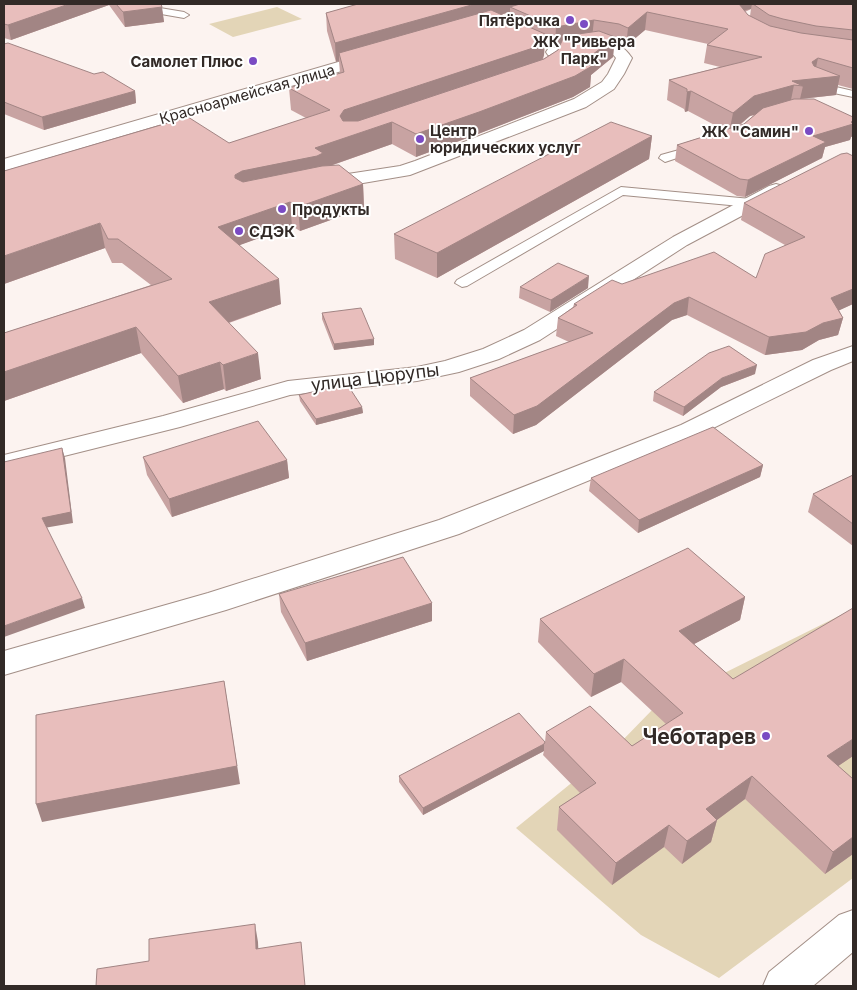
<svg xmlns="http://www.w3.org/2000/svg" width="857" height="990" viewBox="0 0 857 990" font-family="Inter,sans-serif">
  <style>
    .green { fill: #e3d5b7 }
    .lines { fill: none; stroke-linecap: round; stroke-linejoin: round }
    .service-casing { stroke: #a38f87; stroke-width: 2 }
    .minor-casing { stroke: #a38f87; stroke-width: 2 }
    .tertiary-casing { stroke: #a38f87; stroke-width: 2 }
    .service { fill: #fff; fill-rule: evenodd }
    .minor { fill: #fff; fill-rule: evenodd }
    .tertiary { fill: #fff; fill-rule: evenodd }
    .wall { fill: #c8a3a2; fill-rule: evenodd }
    .shaded-wall { fill: #a28584 }
    .building { fill: #e8bebc; stroke: #a28584 }
    .poi-dot { fill: #7a4bc3; stroke: #fff; stroke-width: 2 }
    .labels { text-anchor: middle; dominant-baseline: central; stroke-width: 4; stroke-linejoin: round; paint-order: stroke }
    .far-poi-label { font-size: 15px; font-weight: bold; fill: #322a27; stroke: #fff; text-anchor: end }
    .far-street-label { font-size: 15px; fill: #322a27; stroke: #fff }
    .street-label { font-size: 18px; fill: #322a27; stroke: #fff }
    .near-poi-label { font-size: 21px; font-weight: bold; fill: #322a27; stroke: #fff; text-anchor: end }
  </style>
  <rect width="100%" height="100%" fill="#fcf3f0"/>
  <path class="green" d="M277,7L302,19L233,37L209,24Z
    M853,609V878L719,978L641,935L516,828L617,746L654,708Z"/>
  <g class="lines">
    <g class="service-casing">
      <path id="service" d="M117,4H136L184,12L189,15L184,18L121,7Z
        M816,79L836,87L853,91V97L829,92L812,84L811,82Z
        M697,145L703,148L701,150L665,162L659,158L661,155Z
        M621,187L751,199L757,203L751,207L623,195L467,286L462,287L455,283L457,280Z"/>
    </g>
    <g class="minor-casing">
      <path id="minor" d="M602,40C616,43 624,46 632,58L624,74L614,89L586,107L410,175L328,189L321,187L318,183L321,179L328,177L400,166L415,161L574,99L602,82L608,74L616,58C600,36 568,60 548,55L546,52L548,49L581,41Z
        M776,184L783,186L786,190L783,194L687,245L540,340L499,359L459,372L417,381L290,395L180,427L4,471V455L163,416L288,381L417,367L445,361L483,349L524,330L673,237L769,186Z
        M853,346V361L831,370L699,435L459,534L226,610L4,675V651L208,593L439,520L681,425L813,360Z
        M853,910V952L813,986H763L769,972L839,915Z"/>
    </g>
    <g class="tertiary-casing">
      <path id="tertiary" d="M376,51L382,53L384,56L382,59L4,171V159Z"/>
    </g>
    <use href="#service" class="service"/>
    <use href="#minor" class="minor"/>
    <use href="#tertiary" class="tertiary"/>
  </g>
  <path class="wall" d="M4,4H161L164,22L125,27L109,5L11,40L4,38Z
    M355,4H850L853,5V89L838,85L836,95L800,99L853,117V136L851,137L850,140L825,147L822,158L745,197L737,196L675,161L677,145L724,130L688,111L685,112L684,109L667,100L669,80L720,67L704,63L707,45L708,44L645,30L626,46L617,42H614L613,57L591,75L590,87L573,97L478,134L416,157L392,144L330,166L363,184L364,208L300,231L292,226L239,245L281,304L229,323L261,379L226,391L224,389L183,403L141,353L4,401V333L151,285L122,263H112L105,248L4,284L229,143L306,118L291,110L289,88L340,73L339,61L336,62L327,31L326,13L355,5ZM751,9L750,16L748,15L745,12ZM510,12V19L500,15ZM545,40L555,45L561,44L558,50L543,59L544,55ZM754,115L744,124L739,126L750,116Z
    M4,44L135,91L136,103L44,130L4,114Z
    M652,136L649,159L437,278L395,259L394,234Z
    M853,156V304L839,310L843,318L838,335L819,340L802,350L765,355L687,315L672,320L536,425L513,434L470,396V378L569,342L556,336L558,318L573,307L574,304L622,284L756,278L785,245L741,220L744,203Z
    M520,287L588,288L550,312L519,298Z
    M322,313L374,345L334,350L322,319Z
    M755,374L721,387L683,416L653,401L654,392Z
    M299,395L362,407L363,413L316,425L300,401Z
    M143,457L287,460L289,478L172,517L147,475Z
    M763,465L760,477L638,533L589,491L591,478Z
    M853,475V546L808,512L813,494Z
    M279,594L432,603V621L307,661L281,612Z
    M745,597L740,620L694,644L733,679L853,756L838,766L853,779V854L825,874L745,799L717,820L711,842L682,864L664,847L612,885L557,830L559,807L580,793L543,755L544,751L423,815L399,782V776L545,742L546,732L632,746L666,724L621,682L591,697L538,642L540,619Z"/>
  <path class="shaded-wall" d="M69,4H108L109,5L11,40L8,25Z
    M475,4H537L510,7V12L341,60L339,53V61L336,62L335,43Z
    M737,4H752L751,9L746,10L734,20Z
    M162,7L164,22L125,27L123,12Z
    M647,12L645,30L626,46L628,28Z
    M594,20L592,38L555,45L556,27Z
    M545,34L544,55L541,63L345,132L340,116L344,110Z
    M615,37L613,57L591,75L590,87L573,97L478,134L416,157V134L583,62Z
    M818,58L814,77L840,76L836,95L800,99L803,86L794,85L790,105L750,116L729,133L733,113L754,96Z
    M135,91L136,103L44,130L42,117Z
    M691,91L688,111L685,112L687,92Z
    M853,120V136L851,137L850,140L825,147L822,158L745,197L748,180L813,136Z
    M392,122V144L238,198L235,175L242,171L315,148Z
    M652,136L649,159L437,278V253Z
    M363,184L364,208L300,231L298,207Z
    M290,202L292,226L221,252L218,227Z
    M100,223L105,248L4,284V256Z
    M589,276L588,288L550,312L551,300Z
    M279,279L281,304L213,328L209,302Z
    M853,289V304L827,316L831,298Z
    M689,297L687,315L672,320L536,425L513,434L514,415L674,303Z
    M843,318L838,335L819,340L802,350L765,355L769,337Z
    M136,327L141,353L4,401V372Z
    M374,339V345L334,350V344Z
    M258,353L261,379L226,391L223,365Z
    M220,362L224,389L183,403L178,376Z
    M757,365L755,374L721,387L683,416L684,407L722,378Z
    M362,407L363,413L316,425V419Z
    M62,448L65,458L73,523L44,528L42,518Z
    M287,460L289,478L172,517L169,499Z
    M763,465L760,477L638,533L639,520Z
    M745,597L740,620L675,654L679,631Z
    M82,598L85,608L4,637V626Z
    M432,603V621L307,661L305,643Z
    M624,659L621,682L591,697L594,674Z
    M224,681L240,784L42,822L36,804Z
    M853,739V756L819,779L827,756Z
    M544,744V751L423,815V808Z
    M752,776L745,799L717,820L711,842L682,864L687,841L706,809Z
    M669,825L664,847L612,885L616,863Z
    M853,837V854L825,874L833,852Z
    M255,924L258,942L259,966L256,949Z"/>
  <path class="building" d="M4,4H69L8,25L4,24Z
    M116,4H161L162,7L123,12Z
    M358,4H475L335,43L326,13Z
    M520,4H739L748,15L770,26L801,33L853,40V68L818,58L812,62L814,66L840,76L792,81L803,86L794,85L754,96L733,113L691,91L687,92V89L669,80L762,57L707,45L728,29L647,12L628,28L619,24L594,20L556,27L510,7Z
    M753,4H850L853,5V30L816,26L783,19L769,15Z
    M491,10L545,34L543,42L530,49L344,110L340,116L343,121H358L544,59L558,50L564,36L599,31L615,37L583,62L592,66L575,76L479,112L416,134L392,122L315,148L323,153L317,156L242,171L235,175V178L243,182L322,166L339,165L363,184L298,207L290,202L218,227L279,279L209,302L258,353L223,365L220,362L178,376L136,327L4,372V333L172,279L118,239H108L100,223L4,256V171L188,117L229,143L330,110L289,88L344,72L339,53Z
    M8,43L94,74L103,72L135,91L42,117L4,102V44Z
    M794,99H814L853,117V121L851,122L853,124L813,136L826,142L748,180L740,179L677,145L744,124L763,108Z
    M611,122L652,136L437,253L394,234Z
    M847,153L853,156V289L831,298L843,318L823,323L806,332L769,337L689,297L674,303L537,406L514,415L470,378L593,333L558,318L577,305L574,304L612,280L622,284L714,252L756,278L765,254L805,237L744,203L841,154Z
    M558,263L589,276L551,300L520,287Z
    M361,308L374,339L334,344L322,313Z
    M729,346L757,365L722,378L684,407L654,392L709,353Z
    M347,384L362,407L316,419L299,395Z
    M258,421L287,460L169,499L143,457Z
    M713,427L763,465L639,520L591,478Z
    M62,448L71,512L42,518L82,598L4,626V462Z
    M853,475V524L813,494Z
    M688,548L745,597L679,631L733,679L853,608V739L827,756L853,779V837L833,852L752,776L706,809L717,820L687,841L669,825L616,863L559,807L596,783L546,732L590,706L632,746L683,713L624,659L594,674L540,619Z
    M403,557L432,603L305,643L279,594Z
    M224,681L237,766L36,804V715Z
    M519,713L545,742L544,744L423,808L399,776Z
    M255,924L256,949L301,942L305,986H96L97,969L149,961V939Z"/>
  <g class="poi-dot">
    <circle cx="570" cy="20" r="5"/>
    <circle cx="584" cy="24" r="5"/>
    <circle cx="253" cy="61" r="5"/>
    <circle cx="809" cy="131" r="5"/>
    <circle cx="420" cy="139" r="5"/>
    <circle cx="282" cy="209" r="5"/>
    <circle cx="239" cy="231" r="5"/>
    <circle cx="766" cy="736" r="5"/>
  </g>
  <g class="labels">
    <g class="far-poi-label">
      <text x="560" y="20">Пятёрочка</text>
      <text x="584" y="41" text-anchor="middle">ЖК "Ривьера<tspan x="584" dy="17">Парк"</tspan></text>
      <text x="243" y="61">Самолет Плюс</text>
      <text x="430" y="130" text-anchor="start">Центр<tspan x="430" dy="17">юридических услуг</tspan></text>
      <text x="799" y="131">ЖК "Самин"</text>
      <text x="292" y="209" text-anchor="start">Продукты</text>
      <text x="249" y="231" text-anchor="start">СДЭК</text>
    </g>
    <g class="far-street-label">
      <text transform="translate(247 94) rotate(-16)">Красноармейская улица</text>
    </g>
    <g class="street-label">
      <text transform="translate(375 377) rotate(-7)">улица Цюрупы</text>
    </g>
    <g class="near-poi-label">
      <text x="756" y="736">Чеботарев</text>
    </g>
  </g>
  <rect width="857" height="990" fill="none" stroke="#322a27" stroke-width="10"/>
</svg>
